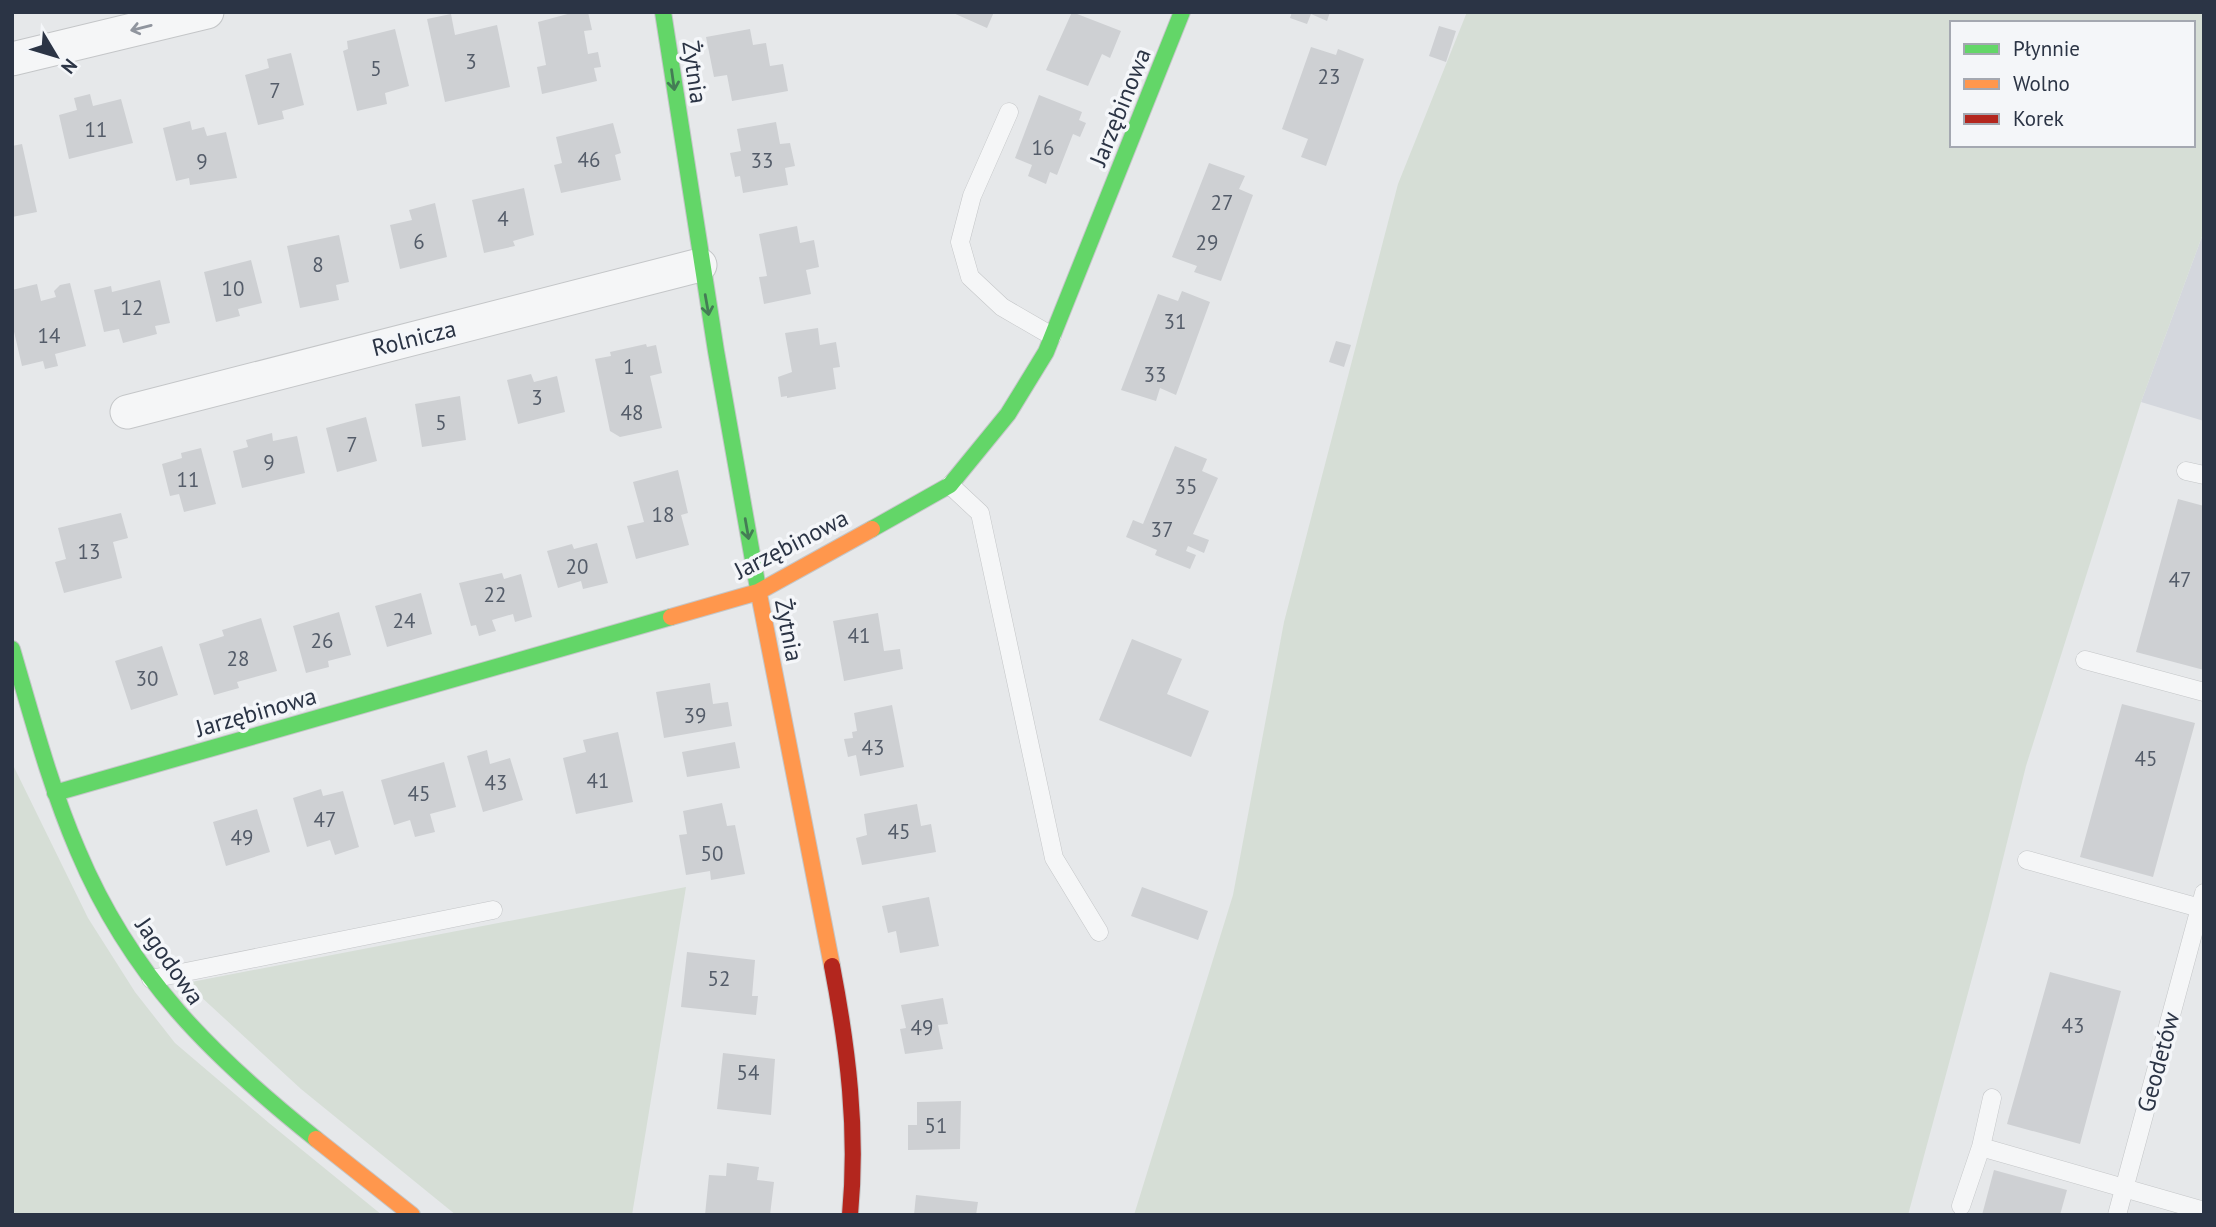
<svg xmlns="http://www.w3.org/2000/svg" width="2216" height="1227" viewBox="0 0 2216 1227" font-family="'PT Sans',sans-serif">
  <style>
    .built { fill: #d4d7dd }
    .green { fill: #d6ded6; fill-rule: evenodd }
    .building { fill: #ced0d3 }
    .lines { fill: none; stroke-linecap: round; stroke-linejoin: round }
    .lane-casing { stroke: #c4c6c8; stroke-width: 19 }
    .street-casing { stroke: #c4c6c8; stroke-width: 35 }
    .fast-casing { stroke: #c4c6c8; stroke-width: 18 }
    .slow-casing { stroke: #c4c6c8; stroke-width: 18 }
    .jam-casing { stroke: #c4c6c8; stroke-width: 18 }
    .lane { stroke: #f5f6f7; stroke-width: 18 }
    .street { stroke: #f5f6f7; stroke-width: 33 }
    .fast { stroke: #63d668; stroke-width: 16 }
    .slow { stroke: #ff974d; stroke-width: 16 }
    .jam { stroke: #b3261e; stroke-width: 16 }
    .oneway { stroke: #90959e }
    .oneway2 { stroke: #447d55 }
    .labels { text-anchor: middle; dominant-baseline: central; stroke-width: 7; stroke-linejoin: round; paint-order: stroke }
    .number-label { font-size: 21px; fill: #545c69 }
    .street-label { font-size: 24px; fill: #2b3445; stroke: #f4f6f9 }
  </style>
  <rect width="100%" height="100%" fill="#e6e8ea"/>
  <path class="built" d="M2204,231V421L2141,402Z"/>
  <path class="green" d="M1467,12H2204V231L2141,402L2026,766L1988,919L1908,1215H1134L1233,895L1284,622L1398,184ZM1952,23H2193V145H1952Z
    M12,763L88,918L135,992L175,1043L269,1123L382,1215H12Z
    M686,887L632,1215H456L301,1089L186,983Z"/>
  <path class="building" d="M575,12H588L592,30L584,31L588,54L598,52L601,67L594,68L597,81L542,94L537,67L546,65L538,22Z
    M951,12H994L987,28Z
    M1072,12L1121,31L1110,58L1102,54L1088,86L1046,70Z
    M1292,12H1330L1327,21L1311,14L1307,24L1290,18Z
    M451,14L455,35L497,25L510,87L445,102L427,19Z
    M1439,26L1456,31L1446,62L1429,56Z
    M395,29L409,86L385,93L387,104L357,111L343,51L348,49L347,41Z
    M750,29L753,45L766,43L770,66L783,64L788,91L732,101L727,75L714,77L706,37Z
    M1311,47L1336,55L1338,49L1364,59L1326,166L1301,157L1308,139L1282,129Z
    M291,53L304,105L282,111L284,119L258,125L245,75L269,68L267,59Z
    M90,94L93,106L121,99L133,143L69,159L59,115L77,110L74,98Z
    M1039,95L1082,112L1079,120L1086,123L1080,137L1073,134L1057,175L1050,172L1046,184L1028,176L1032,165L1015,158Z
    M190,121L192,130L204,127L207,136L226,132L237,178L190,185L189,178L176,181L163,128Z
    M776,122L780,144L790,143L795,166L785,168L788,185L743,193L740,176L735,177L730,153L741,151L737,129Z
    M613,123L621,153L615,155L621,180L561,193L554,165L562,163L556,137Z
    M22,144L37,212L12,217V146Z
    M1209,163L1245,176L1239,189L1253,195L1221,281L1194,272L1197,266L1172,257Z
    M524,188L534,235L513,241L515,246L484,253L472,200Z
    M435,203L447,257L400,269L390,225L412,220L409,210Z
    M797,226L800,243L814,240L819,267L806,270L811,294L764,304L759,277L767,276L759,234Z
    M339,235L349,282L336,285L339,300L300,308L287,246Z
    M251,260L262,303L238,309L240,316L216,322L204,272Z
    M160,280L170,323L155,326L157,334L123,343L119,329L104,332L94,290L111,286L112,292Z
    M70,283L86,346L55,354L58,366L45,369L43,361L22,366L12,323V290L37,284L41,301L56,297L54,291L60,285Z
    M1182,291L1210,302L1176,395L1160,388L1156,401L1121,390L1158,294L1178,301Z
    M818,328L820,345L836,342L840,367L833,368L836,389L787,398V396L781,397L778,377L792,372L785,333Z
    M1336,341L1351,345L1344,367L1329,362Z
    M646,344L647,347L656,345L662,373L650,376L662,428L620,437L610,431L595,359L611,356L610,352Z
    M531,374L534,382L557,376L565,412L518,424L507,380Z
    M460,396L466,440L422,447L415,404Z
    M366,417L377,461L337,472L326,428Z
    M272,433L273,441L297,436L305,473L242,488L233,451L248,447L246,440Z
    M1175,446L1207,459L1202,471L1218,478L1193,534L1209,540L1204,553L1188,546L1186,551L1196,555L1190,569L1155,555L1157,550L1126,537L1133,520L1143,524Z
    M201,448L216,504L184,512L179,494L170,496L162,464L182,458L181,453Z
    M678,470L688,513L681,515L689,545L636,559L627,526L644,522L633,482Z
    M2178,499L2204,506V670L2136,652Z
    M121,513L128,538L113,542L122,578L64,593L55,562L66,559L58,528Z
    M597,543L608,583L583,589L581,581L558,588L547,551L572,544L574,549Z
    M502,573L504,579L521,574L532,617L515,622L513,614L492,620L496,631L479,636L476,625L471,626L459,583Z
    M421,593L432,634L387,647L375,606Z
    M339,612L351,655L328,661L329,667L306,673L293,626Z
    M878,613L884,651L900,649L903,669L844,681L833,621Z
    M261,618L277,671L237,682L239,688L214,695L199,644L224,636L222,630Z
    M1132,639L1182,659L1167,694L1209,711L1191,757L1099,720Z
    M162,646L178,695L131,710L115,661Z
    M710,683L713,704L728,702L732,726L664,738L656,692Z
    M2122,704L2195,723L2153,877L2080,857Z
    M892,705L904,767L860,776L856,755L848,757L844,739L853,738L852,732L857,731L854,713Z
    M618,732L633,802L576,814L563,758L586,752L583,740Z
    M735,742L740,768L687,777L682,752Z
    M487,750L490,764L510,758L523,800L483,812L467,756Z
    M444,762L456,807L430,814L435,832L415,837L410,820L394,825L381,780Z
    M321,789L323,796L343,791L359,847L335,855L330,840L307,847L293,798Z
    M722,803L727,826L735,825L745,874L711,880L710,871L686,875L679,835L687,834L683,811Z
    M917,804L921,826L931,824L936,852L862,865L856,838L867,835L864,814Z
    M257,809L270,852L226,866L213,822Z
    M1142,887L1208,911L1198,940L1131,916Z
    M929,897L939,946L900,953L896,931L888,933L882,906Z
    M687,952L755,960L752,996H758L756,1015L681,1007Z
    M2050,972L2121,991L2080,1144L2007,1124Z
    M943,998L948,1024L938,1025L943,1049L905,1054L900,1029L906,1028L901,1005Z
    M723,1053L775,1059L771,1115L717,1109Z
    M961,1101L960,1149L908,1150V1125H917V1102Z
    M727,1163L759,1167L757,1180L774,1182L770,1215H705L709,1175L726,1176Z
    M1994,1170L2067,1190L2060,1215H1982Z
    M916,1195L978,1202L976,1215H914Z"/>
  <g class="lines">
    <g class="lane-casing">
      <path id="lane" d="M1009,112L972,196L960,242L970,277L1002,307L1052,336
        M2186,471L2204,475
        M950,485L980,513L1054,858L1099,932
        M2085,660L2204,692
        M2027,860L2200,908
        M151,979L493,910
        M1981,1147L2204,1211
        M1961,1206L1981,1147L1992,1098
        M2117,1215L2204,893"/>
    </g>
    <g class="street-casing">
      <path id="street" d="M12,59L207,12
        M127,412L700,265"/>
    </g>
    <g class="fast-casing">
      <path id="fast" d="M663,12L716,351L759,594
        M872,529L950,485L1008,414L1046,352L1182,12
        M12,649C32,717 50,786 78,851C131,977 211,1055 316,1139
        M55,793L671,617"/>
    </g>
    <g class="slow-casing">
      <path id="slow" d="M759,594L832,966
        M671,617L758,592L872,529
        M316,1139L412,1215"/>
    </g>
    <g class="jam-casing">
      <path id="jam" d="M832,966C848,1049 858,1130 850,1215"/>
    </g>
    <use href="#lane" class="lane"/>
    <use href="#street" class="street"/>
    <use href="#fast" class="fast"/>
    <use href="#slow" class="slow"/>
    <use href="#jam" class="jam"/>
  </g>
  <defs><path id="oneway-shaft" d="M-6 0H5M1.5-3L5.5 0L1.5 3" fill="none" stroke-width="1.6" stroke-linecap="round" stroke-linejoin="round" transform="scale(1.75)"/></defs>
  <use class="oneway" href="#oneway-shaft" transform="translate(141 28) rotate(166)"/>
  <g class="oneway2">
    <use href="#oneway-shaft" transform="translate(673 80) rotate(82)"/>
    <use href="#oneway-shaft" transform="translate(707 305) rotate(80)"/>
    <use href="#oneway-shaft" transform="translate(747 529) rotate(80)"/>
  </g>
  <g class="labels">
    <g class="number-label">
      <text x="471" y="61">3</text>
      <text x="376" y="68">5</text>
      <text x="1329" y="76">23</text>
      <text x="275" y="90">7</text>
      <text x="96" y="129">11</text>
      <text x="1043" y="147">16</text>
      <text x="589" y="159">46</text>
      <text x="762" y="160">33</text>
      <text x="202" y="161">9</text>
      <text x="1222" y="202">27</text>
      <text x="503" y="218">4</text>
      <text x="419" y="241">6</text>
      <text x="1207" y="242">29</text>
      <text x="318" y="264">8</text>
      <text x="233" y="288">10</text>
      <text x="132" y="307">12</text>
      <text x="1175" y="321">31</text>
      <text x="49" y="335">14</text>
      <text x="629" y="366">1</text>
      <text x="1155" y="374">33</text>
      <text x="537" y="397">3</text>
      <text x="632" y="412">48</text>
      <text x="441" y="422">5</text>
      <text x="352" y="444">7</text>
      <text x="269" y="462">9</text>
      <text x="188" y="479">11</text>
      <text x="1186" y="486">35</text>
      <text x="663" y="514">18</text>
      <text x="1162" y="529">37</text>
      <text x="89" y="551">13</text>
      <text x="577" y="566">20</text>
      <text x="2180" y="579">47</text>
      <text x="495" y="594">22</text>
      <text x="404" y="620">24</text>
      <text x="859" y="635">41</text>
      <text x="322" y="640">26</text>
      <text x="238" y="658">28</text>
      <text x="147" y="678">30</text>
      <text x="695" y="715">39</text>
      <text x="873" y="747">43</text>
      <text x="2146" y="758">45</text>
      <text x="598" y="780">41</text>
      <text x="496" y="782">43</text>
      <text x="419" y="793">45</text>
      <text x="325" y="819">47</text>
      <text x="899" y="831">45</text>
      <text x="242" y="837">49</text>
      <text x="712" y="853">50</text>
      <text x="719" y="978">52</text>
      <text x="2073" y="1025">43</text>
      <text x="922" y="1027">49</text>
      <text x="748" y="1072">54</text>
      <text x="936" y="1125">51</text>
    </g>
    <g class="street-label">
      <text transform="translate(695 72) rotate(82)">Żytnia</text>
      <text transform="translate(1120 107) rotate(-68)">Jarzębinowa</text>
      <text transform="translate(414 338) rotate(-14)">Rolnicza</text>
      <text transform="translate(791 544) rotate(-27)">Jarzębinowa</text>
      <text transform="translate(789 630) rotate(79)">Żytnia</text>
      <text transform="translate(256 712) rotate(-16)">Jarzębinowa</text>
      <text transform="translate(170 961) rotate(55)">Jagodowa</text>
      <text transform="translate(2158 1062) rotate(-75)">Geodetów</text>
    </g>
  </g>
  <rect width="2216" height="1227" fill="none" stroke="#2b3445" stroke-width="28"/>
  <rect x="1950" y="21" width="245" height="126" fill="#f4f6f9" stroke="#a4a8b1" stroke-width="2"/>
  <rect x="1964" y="44" width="35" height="10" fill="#63d668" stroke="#a4a8b1" stroke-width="2"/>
  <text x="2013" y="56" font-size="21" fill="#2b3445">Płynnie</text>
  <rect x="1964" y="79" width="35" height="10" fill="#ff974d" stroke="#a4a8b1" stroke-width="2"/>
  <text x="2013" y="91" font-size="21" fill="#2b3445">Wolno</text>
  <rect x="1964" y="114" width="35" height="10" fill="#b3261e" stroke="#a4a8b1" stroke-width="2"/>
  <text x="2013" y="126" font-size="21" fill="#2b3445">Korek</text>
  <g transform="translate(56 56) rotate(128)" stroke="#f4f6f9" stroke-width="5" paint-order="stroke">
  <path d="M0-5L12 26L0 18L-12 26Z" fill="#2b3445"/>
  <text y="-10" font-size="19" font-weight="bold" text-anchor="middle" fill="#2b3445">N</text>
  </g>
</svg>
